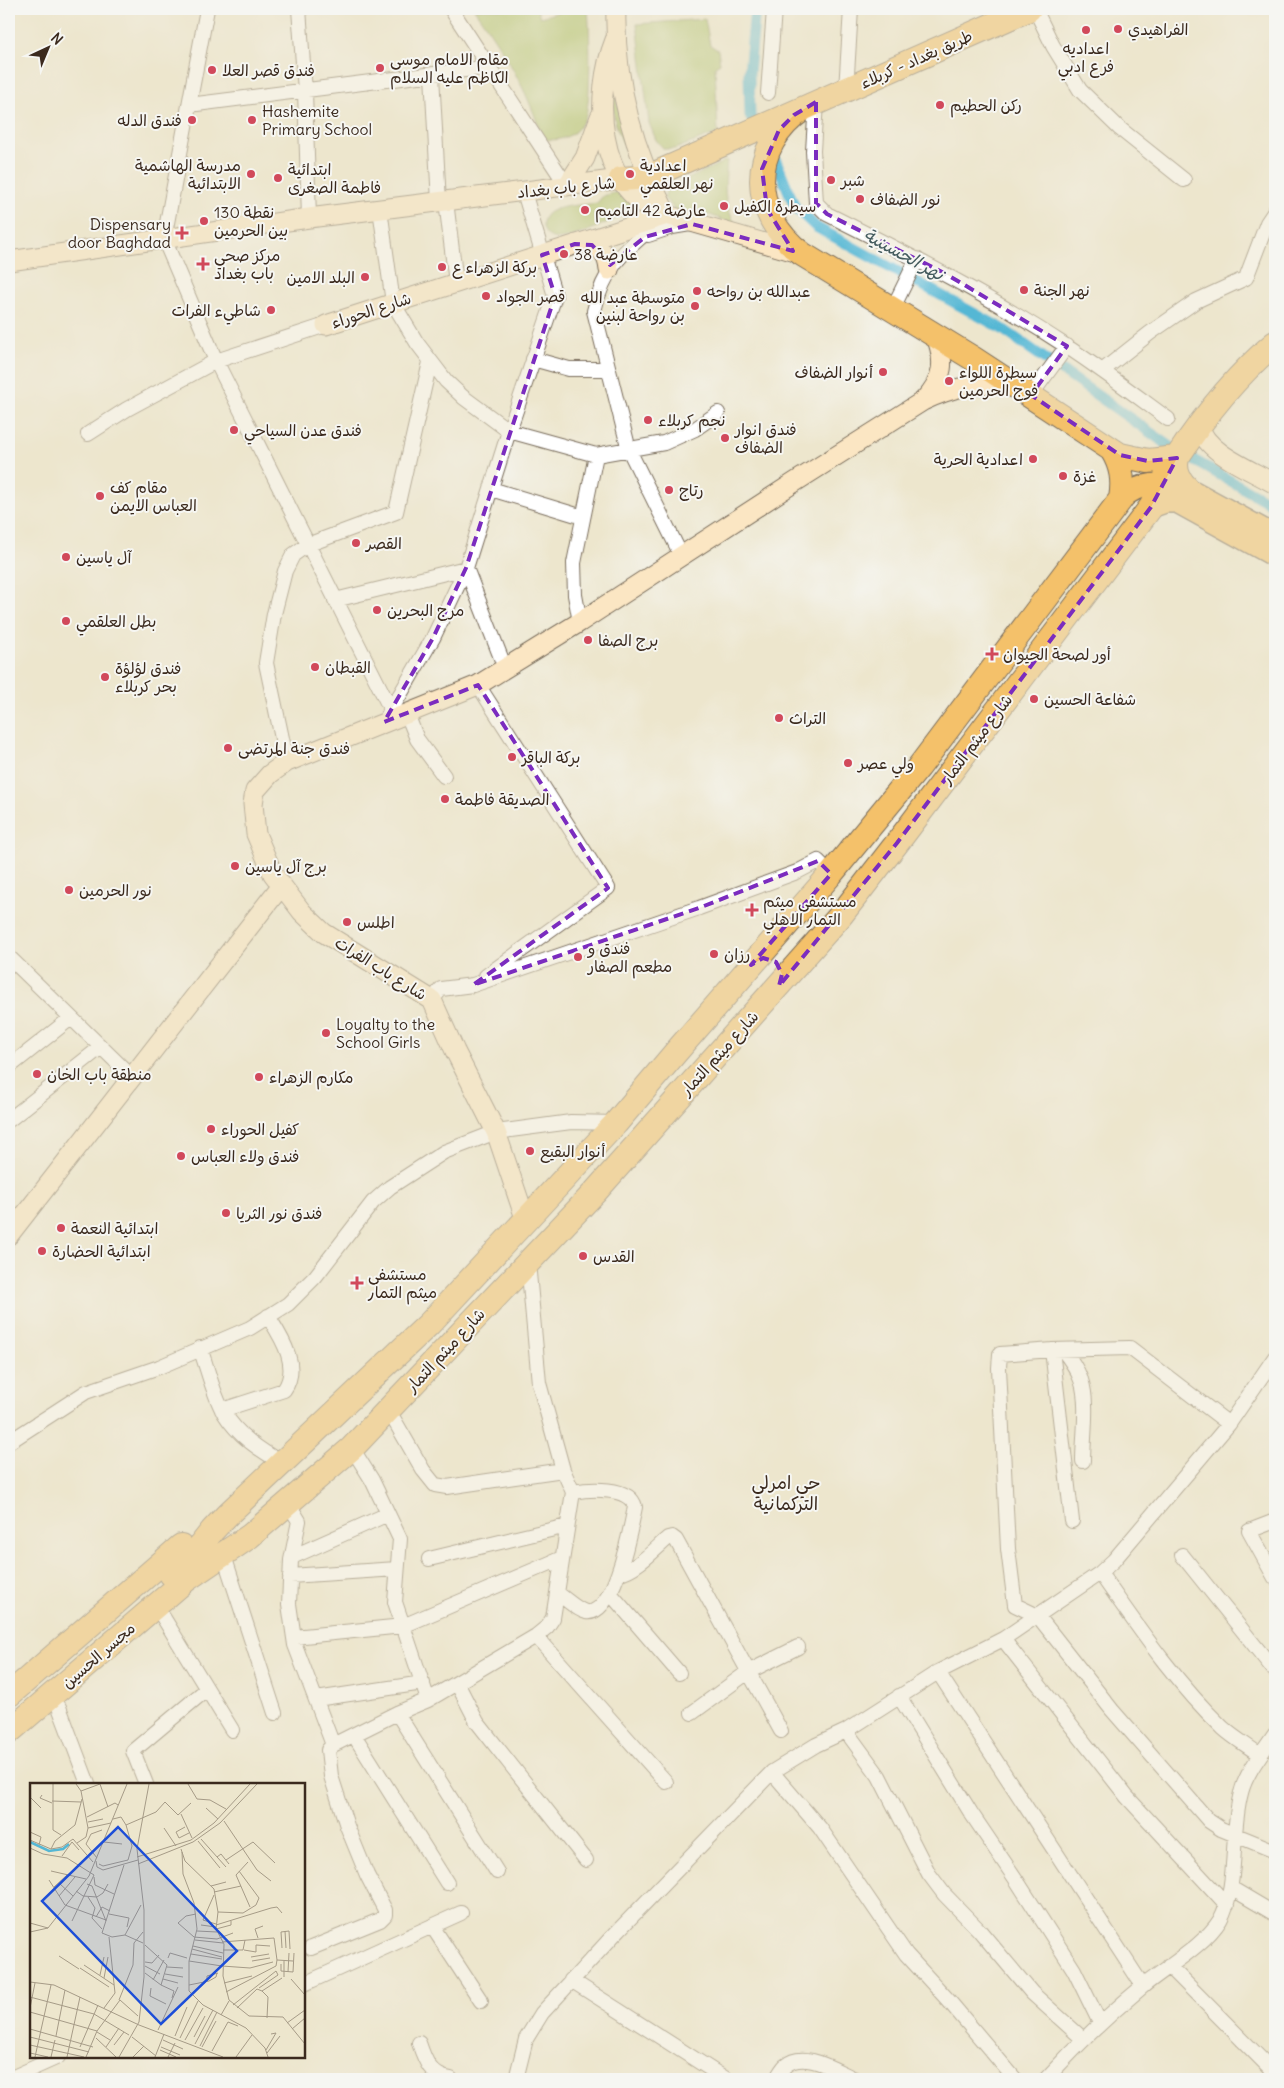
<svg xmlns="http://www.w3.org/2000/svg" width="1284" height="2088" viewBox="0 0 1284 2088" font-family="Delius,'Playpen Sans Arabic',sans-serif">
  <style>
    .green { fill: #a9bf64; stroke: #727441 }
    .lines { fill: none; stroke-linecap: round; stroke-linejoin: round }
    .canal { stroke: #55b7d4; stroke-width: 11 }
    .street-casing { stroke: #796c5b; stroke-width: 16 }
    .secondary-casing { stroke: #796c5b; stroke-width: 21 }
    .primary-casing { stroke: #796c5b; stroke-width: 24 }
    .highway-casing { stroke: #796c5b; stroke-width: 26 }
    .street { stroke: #fff; stroke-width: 14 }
    .secondary { stroke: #fbe6c3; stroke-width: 19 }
    .primary { stroke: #f4c16a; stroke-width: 21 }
    .highway { stroke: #f4c16a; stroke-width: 24 }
    .marked { fill: none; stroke: #7b2cbf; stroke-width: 4; stroke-dasharray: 10 6; stroke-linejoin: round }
    .poi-dot { fill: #d1495b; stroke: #f6f6f2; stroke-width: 2 }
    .labels { text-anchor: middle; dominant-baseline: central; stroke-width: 4; stroke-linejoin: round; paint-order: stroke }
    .poi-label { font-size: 16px; fill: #3b2a1e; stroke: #f6f6f2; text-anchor: start }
    .street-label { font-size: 16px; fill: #3b2a1e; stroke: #f6f6f2 }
    .water-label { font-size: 18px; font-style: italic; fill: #445b5e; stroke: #f6f6f2 }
    .neighbourhood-label { font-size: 18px; fill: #3b2a1e; stroke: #f6f6f2 }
    .inset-river { fill: none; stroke: #55b7d4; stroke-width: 2.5 }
    .inset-road { fill: none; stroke: #a69b87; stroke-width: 1 }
    .view { fill: #1d4ed8; fill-opacity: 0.15; stroke: #1d4ed8; stroke-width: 2.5 }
    .inset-edge { fill: none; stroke: #3b2a1e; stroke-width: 2.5 }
  </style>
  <rect width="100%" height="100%" fill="#f6f6f2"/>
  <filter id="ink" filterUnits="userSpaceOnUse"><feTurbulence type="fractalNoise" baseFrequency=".02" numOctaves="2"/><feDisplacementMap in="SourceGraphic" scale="10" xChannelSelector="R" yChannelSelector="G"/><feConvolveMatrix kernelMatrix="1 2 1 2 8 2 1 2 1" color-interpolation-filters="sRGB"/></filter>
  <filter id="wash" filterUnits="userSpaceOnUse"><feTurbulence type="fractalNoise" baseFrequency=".0096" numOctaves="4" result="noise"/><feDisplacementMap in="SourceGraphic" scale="20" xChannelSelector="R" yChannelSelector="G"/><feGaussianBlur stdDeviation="1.12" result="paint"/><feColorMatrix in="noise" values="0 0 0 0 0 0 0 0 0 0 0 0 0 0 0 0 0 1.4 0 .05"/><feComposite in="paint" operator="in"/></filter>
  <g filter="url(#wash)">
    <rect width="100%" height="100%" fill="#ede6cd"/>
    <path class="green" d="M474,9H537L540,17L571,9H588C590,27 592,107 584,120C575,137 560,142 542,139C531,95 501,46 474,9Z
      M705,19L710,45L718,50L720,63L715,66L718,133L675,149H664L656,140L649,123L637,24Z
      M615,95L632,160C622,141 608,116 615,95Z
      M727,160C725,187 722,201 736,225L710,215L676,211L664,198L667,189Z
      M617,192L625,195L633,204L632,210L628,213C611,220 575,239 559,239C541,239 537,218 552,211C562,205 585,205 597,203L603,196Z"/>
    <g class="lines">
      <path class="canal" d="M755,9L749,73L750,116L759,131
        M769,149L777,163L795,207L816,227L1001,328L1171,447
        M1190,458L1275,506"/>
    </g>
  </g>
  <g filter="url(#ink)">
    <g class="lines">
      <g class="street-casing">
        <path id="street" d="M207,9L164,239L216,361L391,710
          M299,9L305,91L309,218
          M451,9L567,186
          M1035,9L1053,46L1080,90L1119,128L1184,180
          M432,75L439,202
          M846,90L851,9
          M768,93L774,9
          M816,102L813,151L816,203L827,214C909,255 990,296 1066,346C1101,369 1134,394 1168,419
          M189,105L489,67
          M446,201L456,283
          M380,209L393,303L417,343L446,381L463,397L509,431L596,455L664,443L695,429L718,413
          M662,219C627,249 605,263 594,311L629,450L681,555
          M648,235L672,227L690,224
          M893,308L917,259
          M533,359L569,369H607
          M1102,371L1150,333L1196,301L1246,278L1267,223L1275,211
          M1031,395L1067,346
          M88,434L127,409L216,361L326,325
          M491,489L583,517
          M335,600L466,568L505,668
          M580,622L575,595L574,563L596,455
          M478,685L608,888L486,976
          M407,714L417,739L444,776
          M387,717L433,638L466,568L509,431L555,296L524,192
          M287,762L266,663L274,614L285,571L293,555L307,545L396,512L430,362
          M9,957L133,1078
          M432,1000L441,989L473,985L699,908L797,872L818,861L831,874
          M9,1067L71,1018
          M9,1120L101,1047
          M200,1348C207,1367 214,1397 224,1413C238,1436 260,1450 282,1463
          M1052,1350L1072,1521
          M1063,1350C1070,1359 1077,1368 1081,1380C1089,1402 1083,1437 1083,1461
          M222,1410L284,1390C301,1366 281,1337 268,1316
          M389,1411L423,1470L435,1485L447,1487L563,1470
          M1229,1424L1130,1348L1052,1350L1000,1354L999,1368L1008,1549L1015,1605L1038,1616L1112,1710L1209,1821L1221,1829L1275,1851
          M9,1442L86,1392L159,1367L250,1328L288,1304L315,1277L373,1202L390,1187L444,1152L496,1132L571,1122L616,1123
          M352,1448L372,1480L400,1539L395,1602L428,1700
          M288,1503L299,1521L291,1560L289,1604L295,1645L333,1745
          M1275,1521L1249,1531L1275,1578
          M1182,1555L1275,1671
          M292,1557L388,1514
          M429,1559L567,1526
          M226,1562L275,1713
          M619,1573C635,1571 656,1548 668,1538L672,1537L676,1540L781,1731
          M1100,1573C1138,1627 1175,1682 1223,1728C1234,1738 1248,1746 1260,1755
          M290,1576L397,1569
          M557,1593C565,1598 577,1610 586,1612C615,1617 631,1526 635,1507C630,1486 589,1489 573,1492
          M610,1593L679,1673
          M163,1617L232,1730
          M536,1636L666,1782
          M294,1637L403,1626L562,1558
          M1003,1639L1127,1797L1227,1905
          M938,1672L1143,1986
          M457,1683L477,1722L586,1860
          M899,1696L971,1813L1017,1881L1074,1970L1100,2023
          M316,1699L423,1683
          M59,1707L88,1784
          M397,1713L497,1872
          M692,1713L748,1672L798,1647
          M846,1731L879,1776L929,1874L944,1894L979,1930L1032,1993L1083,2039
          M354,1735L447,1883
          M772,1772L820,1828L906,1954L949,2001L1015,2079
          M146,1784L133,1751L207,1689
          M1231,1888L1275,1914
          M432,1926L481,2001
          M311,1948L380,1920L385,1915V1910L367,1875L347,1826L331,1776L328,1750L333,1745L397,1713L428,1700L536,1636L547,1627L553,1618L573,1492L563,1470L539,1383L528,1262
          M1169,1966L1275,2073
          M571,1980L726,2079
          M304,1984L461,1913
          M419,2043C425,2061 431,2077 451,2079
          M9,2079L58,2057
          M516,2079L526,2039L542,2013L612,1937L772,1772L816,1745L846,1731L938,1672L1003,1639L1100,1573L1114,1560L1229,1424L1275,1357
          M776,2079C779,2075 782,2069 785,2066C804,2049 836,2071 855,2079
          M1046,2079C1076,2046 1108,2015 1142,1987C1166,1967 1204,1946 1220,1920C1239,1886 1230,1832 1241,1793C1246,1772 1263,1752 1275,1734"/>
      </g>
      <g class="secondary-casing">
        <path id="secondary" d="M616,9C614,82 633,150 667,215
          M615,40C593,95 596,187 660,213L799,253
          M567,186L585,158L600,117
          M576,244C595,245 607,248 609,270
          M9,261L309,218L621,179
          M326,325L667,215
          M924,400C944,379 946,361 935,334
          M1199,425C1205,453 1252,470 1275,484
          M526,1221L496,1132L455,1051L432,1000L324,933L302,912L273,874L256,834L253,804L255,791L270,774L287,762L478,685L580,622L795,482L923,401C955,386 979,382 1014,385
          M9,1235L281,886"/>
      </g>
      <g class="primary-casing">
        <path id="primary" d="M1121,499C1139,482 1164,481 1187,488L1275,536
          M1151,507L1165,502H1177L1275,556"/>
      </g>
      <g class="highway-casing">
        <path id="highway" d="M803,109C748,147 749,214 802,254L974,359L1120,455L1148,461L1177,458
          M621,179L648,177L1029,9
          M1177,458C1174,470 1178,480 1187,488
          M171,1574L193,1555L212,1531L228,1514L429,1324L616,1123L676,1052L831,874L919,767L1121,499C1124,481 1122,466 1112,450
          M9,1695L181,1546
          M9,1732L187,1579L250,1536L352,1448L595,1192L841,915L897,843L1151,507C1160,491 1167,472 1178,456C1205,415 1237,375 1275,343"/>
      </g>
      <use href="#street" class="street"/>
      <use href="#secondary" class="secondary"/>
      <use href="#primary" class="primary"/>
      <use href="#highway" class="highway"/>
    </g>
  </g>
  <path d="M0 0H1284V2088H0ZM816,102V203L827,214L946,274L1067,346L1031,395L1120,455L1148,461L1177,458L1151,507L1112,559L897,843L779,986L782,974L776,962L763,958L751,965L831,874L818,861L699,908L473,985L608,888L478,685L384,722L433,638L466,568L555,296L542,255L575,244L592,245L610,265L645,237L692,224L793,251L767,209L762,169L779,130L794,115Z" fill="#ede6cd" fill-opacity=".55" fill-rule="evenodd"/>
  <path class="marked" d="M816,102V203L827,214L946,274L1067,346L1031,395L1120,455L1148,461L1177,458L1151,507L1112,559L897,843L779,986L782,974L776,962L763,958L751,965L831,874L818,861L699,908L473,985L608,888L478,685L384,722L433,638L466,568L555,296L542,255L575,244L592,245L610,265L645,237L692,224L793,251L767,209L762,169L779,130L794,115Z"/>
  <g class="poi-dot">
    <circle cx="1118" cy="29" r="5"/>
    <circle cx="1086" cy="30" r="5"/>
    <circle cx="380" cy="68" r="5"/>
    <circle cx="212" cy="70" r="5"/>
    <circle cx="940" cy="105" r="5"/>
    <circle cx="192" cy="120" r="5"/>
    <circle cx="252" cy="120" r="5"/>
    <circle cx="251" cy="174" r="5"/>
    <circle cx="630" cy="174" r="5"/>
    <circle cx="278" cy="178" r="5"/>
    <circle cx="831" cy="180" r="5"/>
    <circle cx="860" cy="199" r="5"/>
    <circle cx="724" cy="206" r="5"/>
    <circle cx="585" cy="210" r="5"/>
    <circle cx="204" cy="221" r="5"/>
    <path d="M179.5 225.5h5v5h5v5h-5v5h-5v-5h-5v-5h5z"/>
    <circle cx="564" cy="254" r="5"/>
    <path d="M200.5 256.5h5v5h5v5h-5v5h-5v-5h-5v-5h5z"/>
    <circle cx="442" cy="267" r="5"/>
    <circle cx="365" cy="277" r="5"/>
    <circle cx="1024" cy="290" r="5"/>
    <circle cx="697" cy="291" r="5"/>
    <circle cx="486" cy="296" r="5"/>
    <circle cx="695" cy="306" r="5"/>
    <circle cx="271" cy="310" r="5"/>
    <circle cx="883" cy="372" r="5"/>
    <circle cx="949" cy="381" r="5"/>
    <circle cx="648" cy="420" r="5"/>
    <circle cx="234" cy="430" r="5"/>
    <circle cx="725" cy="438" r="5"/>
    <circle cx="1033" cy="459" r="5"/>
    <circle cx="1063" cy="476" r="5"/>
    <circle cx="669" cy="490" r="5"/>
    <circle cx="100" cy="496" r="5"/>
    <circle cx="356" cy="543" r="5"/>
    <circle cx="66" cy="557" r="5"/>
    <circle cx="377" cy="610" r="5"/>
    <circle cx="66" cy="621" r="5"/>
    <circle cx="588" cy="640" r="5"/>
    <path d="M989.5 646.5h5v5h5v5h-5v5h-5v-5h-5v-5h5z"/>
    <circle cx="315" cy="667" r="5"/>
    <circle cx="105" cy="677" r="5"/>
    <circle cx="1034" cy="699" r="5"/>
    <circle cx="779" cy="718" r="5"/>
    <circle cx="228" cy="748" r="5"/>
    <circle cx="512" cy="757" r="5"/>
    <circle cx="848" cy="763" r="5"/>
    <circle cx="445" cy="799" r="5"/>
    <circle cx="235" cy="866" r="5"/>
    <circle cx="69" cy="890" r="5"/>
    <path d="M749.5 902.5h5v5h5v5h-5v5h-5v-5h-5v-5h5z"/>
    <circle cx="347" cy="922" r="5"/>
    <circle cx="714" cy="954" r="5"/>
    <circle cx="578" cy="957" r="5"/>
    <circle cx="326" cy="1033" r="5"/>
    <circle cx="37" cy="1074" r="5"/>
    <circle cx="259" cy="1077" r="5"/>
    <circle cx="211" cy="1129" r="5"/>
    <circle cx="530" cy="1151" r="5"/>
    <circle cx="181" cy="1156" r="5"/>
    <circle cx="226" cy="1213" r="5"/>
    <circle cx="61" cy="1228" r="5"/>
    <circle cx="42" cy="1251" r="5"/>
    <circle cx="583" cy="1256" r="5"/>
    <path d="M354.5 1275.5h5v5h5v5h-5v5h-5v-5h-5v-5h5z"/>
  </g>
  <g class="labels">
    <g class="poi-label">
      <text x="1128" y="29">الفراهيدي</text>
      <text x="1086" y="48" text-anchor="middle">اعداديه<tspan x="1086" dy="18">فرع ادبي</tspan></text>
      <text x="390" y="59">مقام الامام موسى<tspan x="390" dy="18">الكاظم عليه السلام</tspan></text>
      <text x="222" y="70">فندق قصر العلا</text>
      <text x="950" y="105">ركن الحطيم</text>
      <text x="262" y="111">Hashemite<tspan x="262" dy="18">Primary School</tspan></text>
      <text x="182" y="120" text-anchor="end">فندق الدله</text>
      <text x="241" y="165" text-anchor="end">مدرسة الهاشمية<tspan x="241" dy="18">الابتدائية</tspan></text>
      <text x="640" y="165">اعدادية<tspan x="640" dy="18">نهر العلقمي</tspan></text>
      <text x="288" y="169">ابتدائية<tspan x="288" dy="18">فاطمة الصغرى</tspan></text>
      <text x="841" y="180">شبر</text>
      <text x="870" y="199">نور الضفاف</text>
      <text x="734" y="206">سيطرة الكفيل</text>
      <text x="595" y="210">عارضة 42 التاميم</text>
      <text x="214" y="212">نقطة 130<tspan x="214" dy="18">بين الحرمين</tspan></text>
      <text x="171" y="224" text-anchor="end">Dispensary<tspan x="171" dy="18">door Baghdad</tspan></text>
      <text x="574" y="254">عارضة 38</text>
      <text x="214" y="255">مركز صحي<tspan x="214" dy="18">باب بغداد</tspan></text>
      <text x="452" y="267">بركة الزهراء ع</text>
      <text x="355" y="277" text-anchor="end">البلد الامين</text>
      <text x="1034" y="290">نهر الجنة</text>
      <text x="707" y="291">عبدالله بن رواحه</text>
      <text x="496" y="296">قصر الجواد</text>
      <text x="685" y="297" text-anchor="end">متوسطة عبد الله<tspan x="685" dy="18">بن رواحة لبنين</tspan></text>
      <text x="261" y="310" text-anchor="end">شاطيء الفرات</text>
      <text x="873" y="372" text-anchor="end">أنوار الضفاف</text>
      <text x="959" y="372">سيطرة اللواء<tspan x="959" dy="18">فوج الحرمين</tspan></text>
      <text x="658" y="420">نجم كربلاء</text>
      <text x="735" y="429">فندق انوار<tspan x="735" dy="18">الضفاف</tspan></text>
      <text x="244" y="430">فندق عدن السياحي</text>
      <text x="1023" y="459" text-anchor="end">اعدادية الحرية</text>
      <text x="1073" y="476">غزة</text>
      <text x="110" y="487">مقام كف<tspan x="110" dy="18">العباس الايمن</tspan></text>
      <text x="679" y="490">رتاج</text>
      <text x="366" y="543">القصر</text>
      <text x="76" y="557">آل ياسين</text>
      <text x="387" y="610">مرج البحرين</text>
      <text x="76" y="621">بطل العلقمي</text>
      <text x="598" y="640">برج الصفا</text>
      <text x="1003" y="654">أور لصحة الحيوان</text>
      <text x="325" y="667">القبطان</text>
      <text x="115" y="668">فندق لؤلؤة<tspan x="115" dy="18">بحر كربلاء</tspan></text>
      <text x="1044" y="699">شفاعة الحسين</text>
      <text x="789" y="718">التراث</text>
      <text x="238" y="748">فندق جنة المرتضى</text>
      <text x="522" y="757">بركة الباقر</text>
      <text x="858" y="763">ولي عصر</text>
      <text x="455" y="799">الصديقة فاطمة</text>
      <text x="245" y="866">برج آل ياسين</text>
      <text x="79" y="890">نور الحرمين</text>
      <text x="763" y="901">مستشفى ميثم<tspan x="763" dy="18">التمار الاهلي</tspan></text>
      <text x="357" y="922">اطلس</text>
      <text x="588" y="948">فندق و<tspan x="588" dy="18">مطعم الصفار</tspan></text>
      <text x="724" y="954">رزان</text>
      <text x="336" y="1024">Loyalty to the<tspan x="336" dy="18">School Girls</tspan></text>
      <text x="47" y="1074">منطقة باب الخان</text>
      <text x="269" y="1077">مكارم الزهراء</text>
      <text x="221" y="1129">كفيل الحوراء</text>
      <text x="540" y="1151">أنوار البقيع</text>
      <text x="191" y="1156">فندق ولاء العباس</text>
      <text x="236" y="1213">فندق نور الثريا</text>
      <text x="71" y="1228">ابتدائية النعمة</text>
      <text x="52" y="1251">ابتدائية الحضارة</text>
      <text x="593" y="1256">القدس</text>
      <text x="368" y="1274">مستشفى<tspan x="368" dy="18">ميثم التمار</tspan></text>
    </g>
    <g class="street-label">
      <text transform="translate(916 59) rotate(-24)">طريق بغداد - كربلاء</text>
      <text transform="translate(566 187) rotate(-6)">شارع باب بغداد</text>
      <text transform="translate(371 310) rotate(-18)">شارع الحوراء</text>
      <text transform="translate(976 739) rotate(-53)">شارع ميثم التمار</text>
      <text transform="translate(381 968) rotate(32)">شارع باب الفرات</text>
      <text transform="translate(719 1053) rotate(-48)">شارع ميثم التمار</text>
      <text transform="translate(445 1350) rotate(-47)">شارع ميثم التمار</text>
      <text transform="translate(98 1655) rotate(-41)">مجسر الحسين</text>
    </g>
    <g class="water-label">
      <text transform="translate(904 254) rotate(29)">نهر الحسينية</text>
    </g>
    <g class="neighbourhood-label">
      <text x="786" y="1482">حي امرلي<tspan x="786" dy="21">التركمانية</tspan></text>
    </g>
  </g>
  <g transform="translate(30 1783)">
    <rect width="275" height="275" fill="#ede6cd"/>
    <path class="inset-river" d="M0,59L19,68L33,66L39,61"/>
    <path class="inset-road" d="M23,1V47L31,52M46,1L51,8L58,45L56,54L47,60M70,1L78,24M158,1L167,16L180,17L196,26M51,8L70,1M12,12L10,15L22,20M0,14L11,25M22,18L51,19M176,25L188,36M151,31L162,55M57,34L85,20L88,22M83,36L91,34L96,42L126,29L135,19L148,32L161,20M194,38L227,87L241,98M58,39L73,36M96,42L102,63L98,77M155,44L146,49L149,55L159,50M58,45L81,40M134,45L146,63M0,49L11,54L9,62M171,56L196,84M0,57L21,66L32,64L43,56L63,79M168,58L190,85M74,59L92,61M0,65L13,71L37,75L64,92M21,66L25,58L45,42L52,16M151,66L155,78L184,106L188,129L186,146L194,161L193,193L199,217L219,233L253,234L275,261M152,69L153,91L164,120L167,146L159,178V208L173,222L216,245L235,265L238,274M32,73L42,59L49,67M107,74L161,57L184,40L220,1M187,74L191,71L199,81M67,75L56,61L61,51L72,47M196,77L223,59L245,80M66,78L67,84L73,87L108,77M218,79L206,92L220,124M69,81L73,83L98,77M108,81L163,59L190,40L227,1M94,82L72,150L82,154L95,152L113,160M21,88L56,96M59,93L97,1M64,94L65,102L84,111M19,97L35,122L76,137M29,100L43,113M57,101L62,103L76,138M181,103L196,99M24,104L37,92M46,108L53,113L67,114L73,110L78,101M184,109L211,103M184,112L173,137L186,141M29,113L45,94M58,114L65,125L62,135L72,146M188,129L213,130L226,122L229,115L209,88M79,131L99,135L97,144M166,131L156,133L148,140L164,154L187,156L203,150M66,134L72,124L80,128M42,138L64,92M0,140L18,145M171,142L186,144M186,142L241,125L247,124L252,130M18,145L59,93M186,146L201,142V138M167,148L187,149M255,148L256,165M0,149L18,145M95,152L111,122M228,155L225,146L233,143M165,157L193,160M192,159L244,155L247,177L263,178M115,162L137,182L131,202L144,208L142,215M163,163L193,170M252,165L251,149L259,148L260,166M162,166L192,174M193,167H213L215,157M214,167L226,169V162L240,163M161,171L192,176M29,173L49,186M221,174L239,171M138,175L140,170L157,175M159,178L192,183M222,178L240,175M115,179L122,180L129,172M251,181V188L263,189L264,170M54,182L84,202M115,183L130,191M192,183L220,185L243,179M137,184L153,185M50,185L79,204M258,189L259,170M115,190L131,202M135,191L153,194M70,192L74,174M254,194V178M74,195L78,174M133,196L148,200M261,196L275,212M123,197L134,177M177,198V193L188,190M0,199L24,202L109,242L193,274M194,200L222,193M159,202L179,198L186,194L187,190M121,205L120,213L136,221M232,208L238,214L237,235M196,209L246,183L247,177M0,214L64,231L99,252M89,217L103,182L104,160L113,149M90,217L108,233M203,222L246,188L248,192L229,205M0,225L5,200M74,225L85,210L79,154M207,225L227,206L232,208L252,195M0,229L67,248M191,232L199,218M257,240L275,227M0,246L63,264M262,246L275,235M128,247L148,204M67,249L80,257M26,253L35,207M145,253L157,224M0,254L59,269M102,254L126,273M164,254L175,233M66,255L86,274M150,255L168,218M133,257L153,266M155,257L173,225M165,261L183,227M0,262L54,274M84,262L94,249M170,263L187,229M50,264L68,222M76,264L89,245M131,264L150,272M172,264L186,238M130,267L146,274M236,267L246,250L241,251M182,268L198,239L208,243M0,270L18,274M237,270L250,253M5,274L21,202M21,274L25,257M37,274L50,214M56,274L67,248L90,217M89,274L109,239L114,194V127L107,66L119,1M103,274L114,263M125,274L134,251M138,274L145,260M206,274L222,252"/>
    <path class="view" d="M88,44L207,168L131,241L12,118Z"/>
    <rect width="275" height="275" class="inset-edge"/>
  </g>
  <rect width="1284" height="2088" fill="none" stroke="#f6f6f2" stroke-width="30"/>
  <g transform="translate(48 48) rotate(44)" stroke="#f6f6f2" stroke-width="4" paint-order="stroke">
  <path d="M0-4L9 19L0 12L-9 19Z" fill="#3b2a1e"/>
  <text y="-8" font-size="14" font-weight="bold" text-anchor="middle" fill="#3b2a1e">N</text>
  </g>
</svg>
